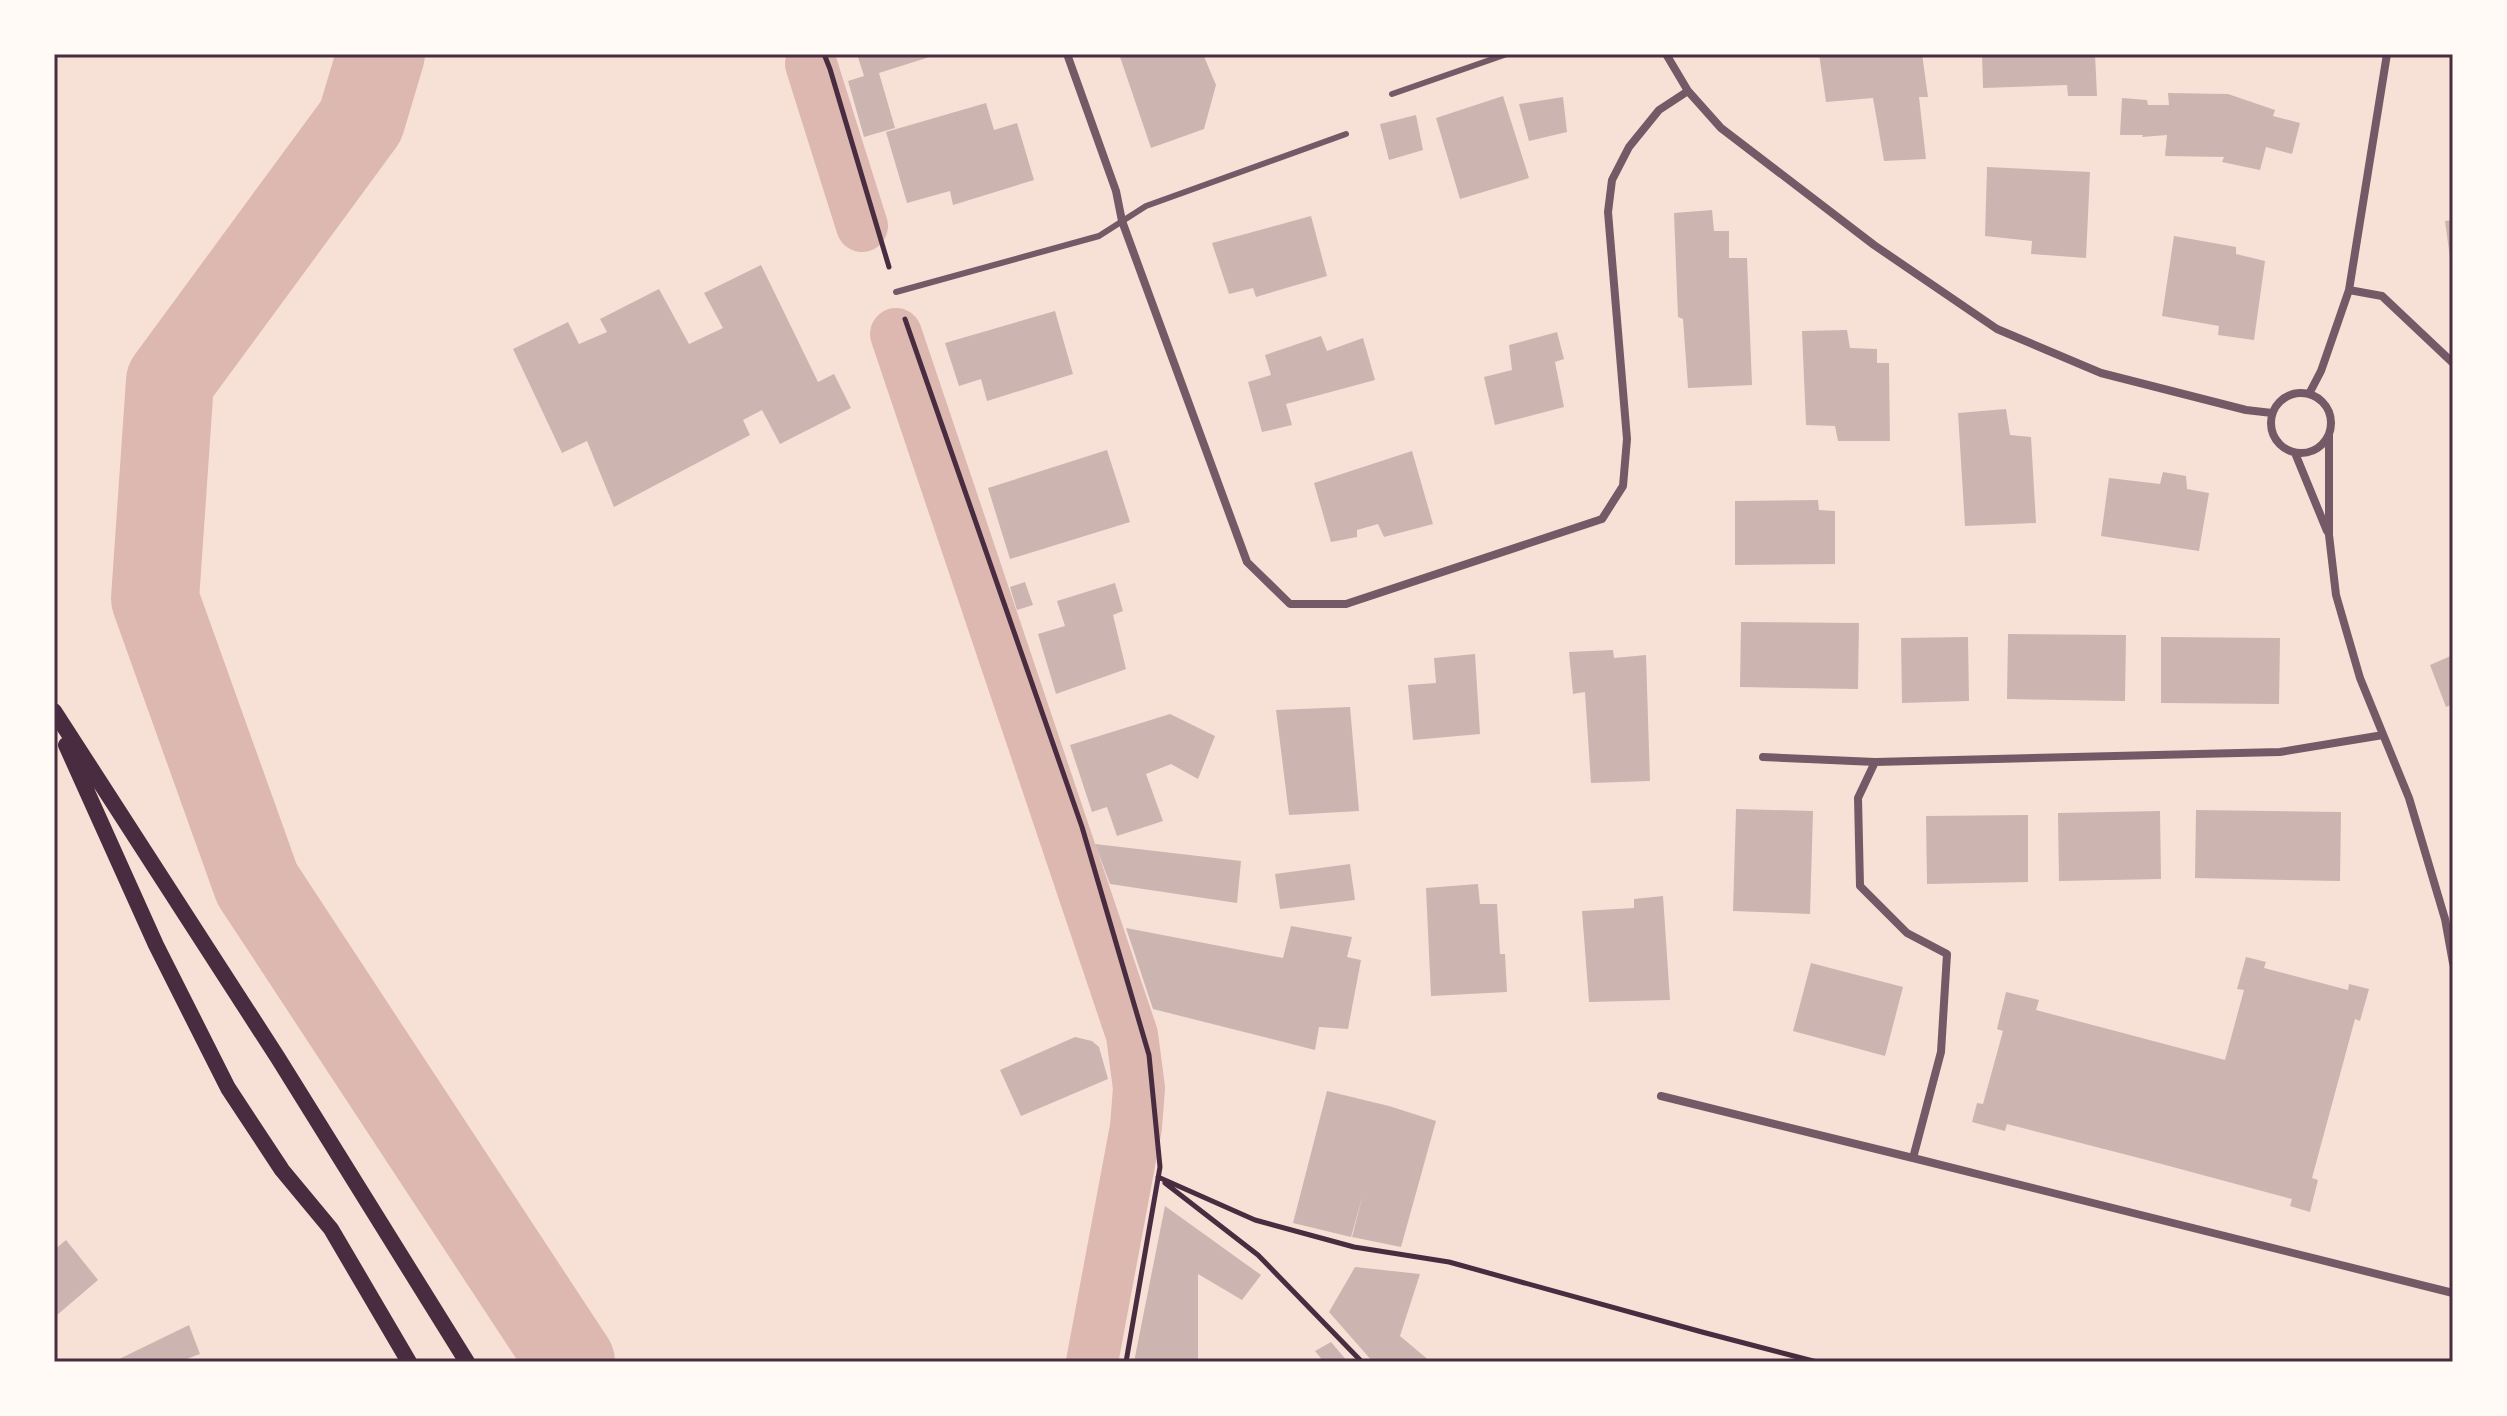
<svg xmlns="http://www.w3.org/2000/svg" width="2507" height="1416" viewBox="0 0 2507 1416" font-family="Mulish,sans-serif">
  <style>
    .lines { fill: none; stroke-linecap: round; stroke-linejoin: round }
    .canal { stroke: #dcb8b0; stroke-width: 52 }
    .river { stroke: #dcb8b0; stroke-width: 88 }
    .building { fill: #ccb4b1 }
    .path { stroke: #4a2c40; stroke-width: 5 }
    .service { stroke: #755966; stroke-width: 6 }
    .minor { stroke: #755966; stroke-width: 8 }
    .secondary { stroke: #4a2c40; stroke-width: 16 }
    .neatline { fill: none; stroke: #4a2c40; stroke-width: 3 }
  </style>
  <rect width="100%" height="100%" fill="#f7e1d7"/>
  <g class="lines">
    <path class="canal" d="M811,64L862,226
      M896,334L1132,1035L1139,1088L1136,1127L1092,1362"/>
    <path class="river" d="M381,54L361,121L170,381L155,599L257,884L571,1362"/>
  </g>
  <path class="building" d="M857,54H939L879,73L895,128L864,137L848,81L864,76Z
    M1119,54H1203L1216,85L1204,129L1151,148Z
    M1819,54H1922L1928,97H1919L1926,159L1884,161L1873,98L1826,102Z
    M1982,54H2095L2097,96H2068L2067,85L1983,88Z
    M2168,93L2228,94L2275,110L2273,116L2300,123L2292,154L2266,147L2260,170L2222,162L2224,157L2165,156L2167,135L2142,137L2143,135H2120L2122,98L2147,100L2148,105H2169Z
    M1503,96L1529,178L1460,199L1436,118Z
    M1563,97L1567,132L1529,141L1519,104Z
    M986,103L994,130L1017,123L1034,180L953,205L950,191L907,203L886,132Z
    M1416,115L1423,150L1389,160L1380,124Z
    M1987,167L2090,172L2086,258L2031,254L2032,241L1985,236Z
    M1712,210L1714,231H1729V258H1747L1752,385L1688,388L1683,319L1678,317L1674,213Z
    M1311,216L1327,276L1256,297L1253,288L1229,294L1212,243Z
    M2453,220V264L2451,265L2445,221Z
    M2174,236L2236,247V254L2265,261L2254,340L2218,335L2219,326L2162,316Z
    M761,265L818,382L834,374L851,408L780,444L762,410L743,420L750,435L614,507L587,441L562,453L513,349L568,322L579,344L607,332L600,319L659,289L689,344L723,328L704,293Z
    M1055,311L1073,374L987,401L981,379L959,386L945,343Z
    M1847,330L1850,348L1877,349V363H1889L1890,441H1838L1835,426L1806,425L1802,331Z
    M1557,332L1564,359L1555,362L1564,407L1495,425L1484,377L1512,370L1509,345Z
    M1321,336L1327,351L1363,338L1375,380L1286,404L1292,425L1262,432L1248,382L1271,375L1265,355Z
    M2006,409L2010,435L2031,437L2036,523L1965,526L1958,413Z
    M1107,450L1130,522L1010,559L988,488Z
    M1412,451L1433,524L1384,537L1378,524L1357,530V537L1331,542L1314,483Z
    M2163,472L2186,476L2187,489L2209,493L2199,551L2101,536L2109,478L2160,484Z
    M1818,500L1819,510L1835,511V564L1735,565V501Z
    M1025,582L1033,605L1017,610L1010,587Z
    M1115,583L1123,611L1113,615L1126,669L1056,694L1038,634L1065,626L1057,601Z
    M1741,622L1859,623L1858,689L1740,687Z
    M2008,634L2126,635L2125,701L2007,699Z
    M1968,637L1969,701L1902,703L1901,638Z
    M2161,637L2280,638L2279,704L2161,703Z
    M1613,650L1614,658L1646,655L1650,781L1591,783L1585,692L1573,694L1569,652Z
    M1475,654L1480,734L1413,740L1408,685L1436,683L1434,658Z
    M2453,655V704L2446,707L2430,665Z
    M1350,707L1359,811L1289,815L1276,710Z
    M1170,714L1215,736L1198,779L1171,764L1146,774L1163,821L1117,836L1107,807L1092,812L1070,745Z
    M1736,809L1813,811L1810,914L1733,911Z
    M2196,810L2341,812L2340,881L2195,878Z
    M2160,811L2161,879L2059,881L2058,813Z
    M2028,815V882L1927,884L1926,816Z
    M1095,844L1241,861L1237,903L1110,884Z
    M1350,864L1355,900L1280,909L1275,874Z
    M1478,884L1480,904H1497L1500,954H1505L1507,992L1431,996L1426,888Z
    M1663,896L1670,1000L1589,1002L1582,911L1634,908V899Z
    M1291,926L1352,937L1347,957L1361,960L1348,1029L1319,1027L1315,1050L1153,1009L1126,928L1283,958Z
    M2246,957L2266,962L2264,968L2348,990L2349,984L2369,989L2360,1021L2355,1019L2312,1178L2318,1180L2310,1212L2290,1206L2292,1199L2143,1159L2007,1124L2005,1131L1972,1122L1977,1103L1983,1104L2003,1031L1997,1029L2006,992L2039,1000L2036,1010L2225,1060L2244,990L2237,989Z
    M1811,963L1903,987L1885,1056L1793,1031Z
    M1075,1037L1092,1041L1099,1047L1108,1079L1021,1116L1000,1070Z
    M1327,1091L1389,1106L1436,1121L1401,1247L1352,1237L1363,1194L1351,1237L1293,1223Z
    M1165,1206L1261,1275L1242,1300L1198,1274V1362H1134Z
    M66,1240L98,1280L57,1315L54,1313V1250Z
    M1355,1267L1420,1274L1400,1336L1431,1362H1373L1329,1312Z
    M189,1325L200,1354L178,1362H113Z
    M1331,1342L1348,1362H1324L1315,1351Z"/>
  <g class="lines">
    <path class="path" d="M824,54L830,69L889,267
      M905,319L1082,827L1149,1055L1160,1167L1126,1362
      M1158,1177L1255,1220L1354,1247L1449,1262L1702,1332L1817,1362
      M1165,1183L1258,1255L1362,1362"/>
    <path class="service" d="M1392,94L1507,54
      M896,292L1099,236L1146,206L1346,134"/>
    <path class="minor" d="M1067,54L1116,191L1122,221L1247,562L1290,604H1346L1602,519L1623,486L1627,439L1608,212L1612,180L1629,147L1659,110L1688,91
      M1666,54L1688,91L1721,128L1874,245L1997,329L2101,373L2246,410L2272,413
      M2349,290L2382,296L2453,363
      M2271 423a30 30 0 1 1 60 0a30 30 0 1 1-60 0Z
      M2309,394L2321,371L2349,290L2387,54
      M2329,435V535L2336,595L2360,678L2409,798L2445,919L2453,963
      M2295,453L2327,531
      M2383,735L2280,752L1875,762L1858,798L1860,886L1907,933L1947,954L1941,1052L1913,1158L2453,1293
      M1763,757L1875,762
      M1661,1096L1913,1158"/>
    <path class="secondary" d="M54,711L278,1058L467,1362
      M66,745L156,945L228,1088L282,1170L331,1229L409,1362"/>
  </g>
  <rect width="2507" height="1416" fill="none" stroke="#fffaf5" stroke-width="112"/>
  <rect x="56" y="56" width="2395" height="1304" class="neatline"/>
</svg>
